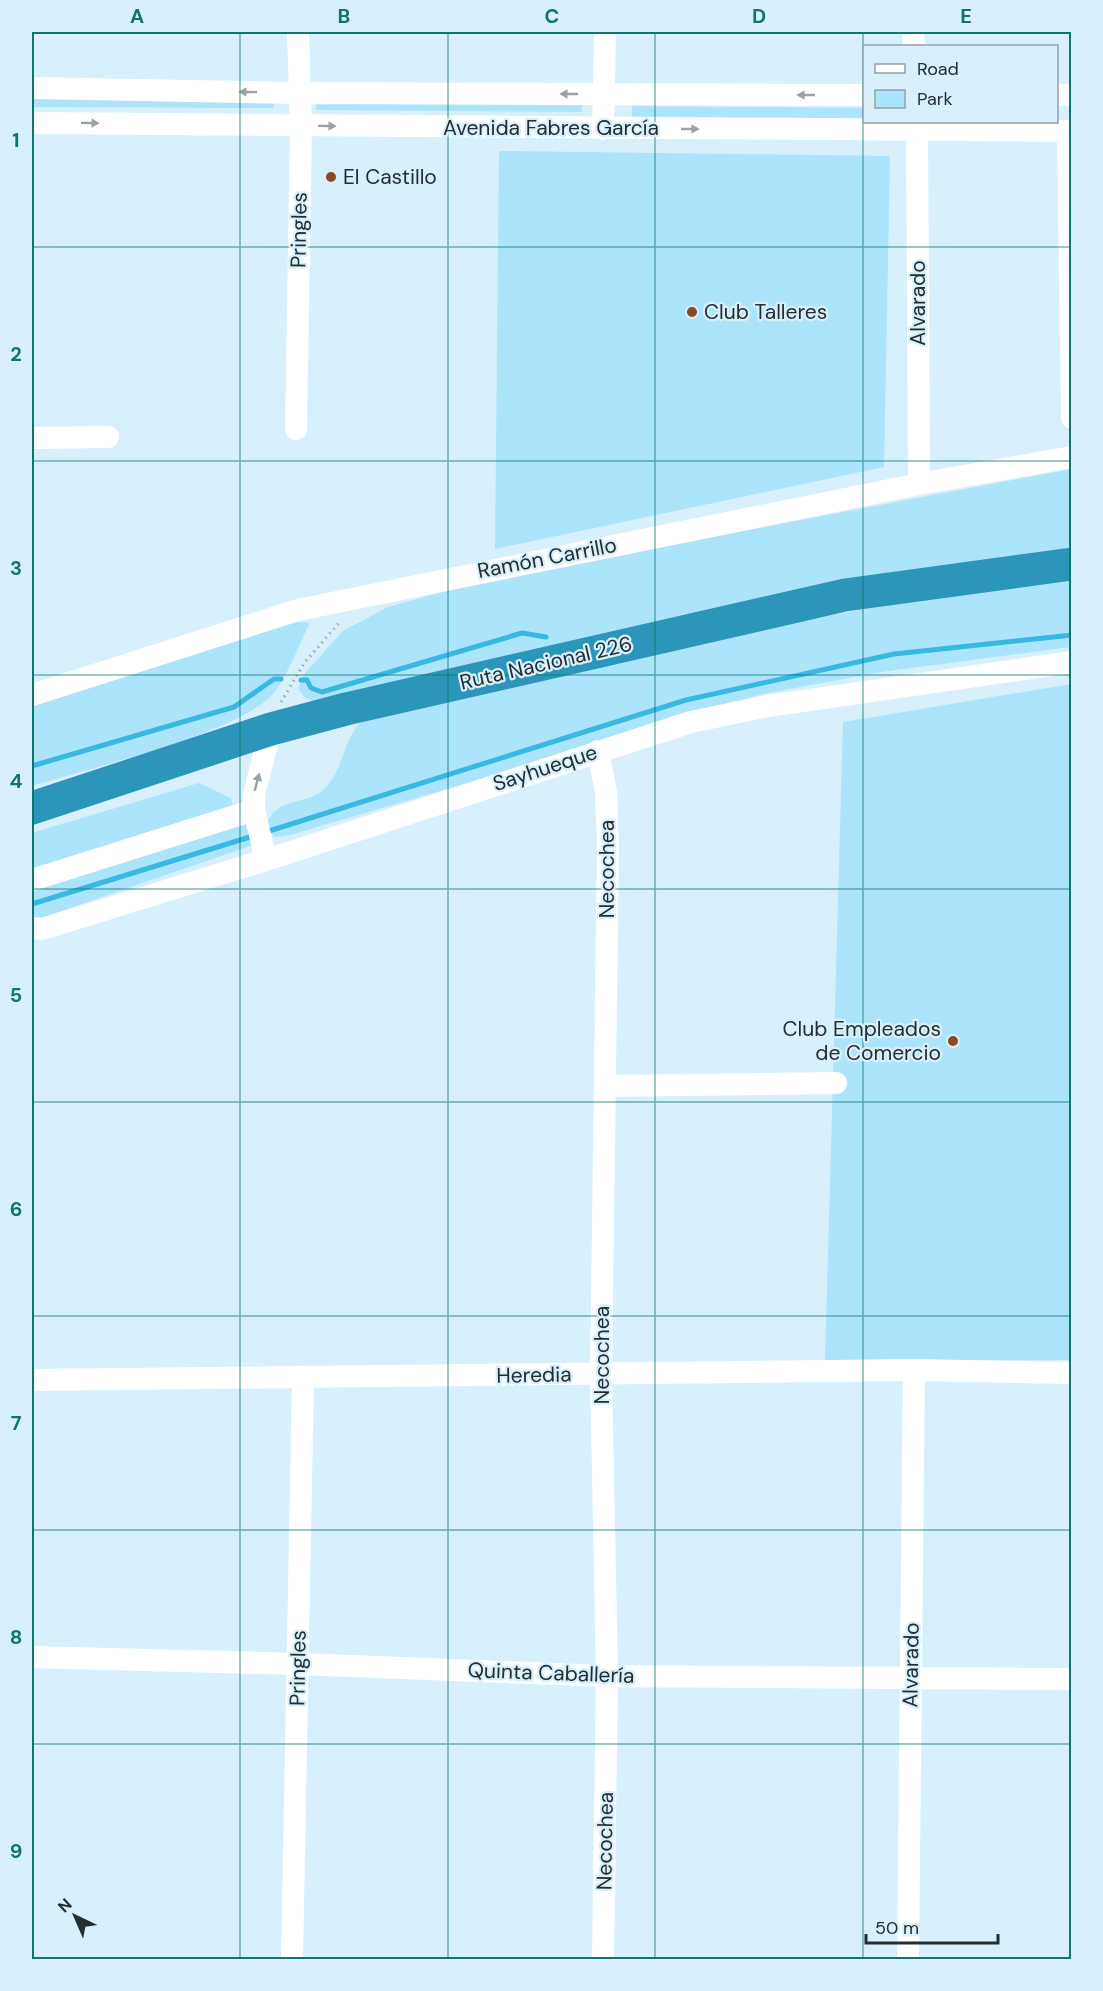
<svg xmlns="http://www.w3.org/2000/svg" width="1103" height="1991" viewBox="0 0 1103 1991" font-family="'DM Sans',sans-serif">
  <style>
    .green { fill: #ace4fb }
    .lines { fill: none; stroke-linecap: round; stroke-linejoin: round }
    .stream { stroke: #38b8e3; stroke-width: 5 }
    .path { stroke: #9aadb5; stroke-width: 3; stroke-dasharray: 1.5 4.5; stroke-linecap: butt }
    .minor { stroke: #fff; stroke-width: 22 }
    .highway { stroke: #2c96ba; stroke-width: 33 }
    .oneway { fill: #9ca0a2 }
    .grid { fill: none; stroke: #0f766e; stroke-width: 1.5; stroke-opacity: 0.55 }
    .poi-dot { fill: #8f4825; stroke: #d8f0fb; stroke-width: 2 }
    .labels { text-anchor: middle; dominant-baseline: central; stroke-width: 4.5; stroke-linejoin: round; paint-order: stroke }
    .street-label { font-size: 21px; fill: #242d31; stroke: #d8f0fb }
    .poi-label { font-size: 21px; fill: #242d31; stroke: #d8f0fb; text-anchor: start }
    .neatline { fill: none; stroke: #0f766e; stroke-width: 2 }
    .grid-label { font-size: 20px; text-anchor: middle; font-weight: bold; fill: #0f766e }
  </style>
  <rect width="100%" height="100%" fill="#d8f0fb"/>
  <path class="green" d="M32,95L274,96V108L32,107Z
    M316,99L582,100V112L316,110Z
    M632,106L864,108V120L632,118Z
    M499,151L890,156L884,467L495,549Z
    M1071,469V552L314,702L304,697L298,688L304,674L343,631L388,607L494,578Z
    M1071,579V647L881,672L763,694L640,728L498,774L290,835L274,837L267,823C278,796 307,806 324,789C344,770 342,741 361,722L646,652L884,605Z
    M291,621L310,623C300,642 287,677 274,693C240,733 87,769 32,786V700Z
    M1071,684V1360L825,1361L843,722Z
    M199,783L231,798L234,810L32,875V833Z
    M246,817L256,844L41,918H32L33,890Z"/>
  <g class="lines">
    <path class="stream" d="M301,680H307L311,688L322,692L522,633L546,637
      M32,766L234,707L274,679H281
      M269,831L686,700L894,654L1072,635
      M32,904L250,837"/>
    <path class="path" d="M281,702L305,662L339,623"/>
    <path class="minor" d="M913,32L914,46
      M32,88L299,93L864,95
      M1056,95H1072
      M917,122L919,484
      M32,123L1072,131
      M603,129L605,32
      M1068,131L1072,418
      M296,429L301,126L298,32
      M32,438L108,437
      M32,695L298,610L919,484L1072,457
      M598,751L606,792L608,847L601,1374L607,1676L603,1960
      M266,860L254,810V794L271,729
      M32,880L254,810
      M32,928L42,929L266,860L691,722L768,706L1072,662
      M605,1086L836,1083
      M32,1380L914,1370L1072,1373
      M32,1657L299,1664L607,1676L1072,1679
      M292,1960L303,1377
      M908,1960L914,1370"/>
    <path class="highway" d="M32,808L271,729L346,709L845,595L1072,564"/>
  </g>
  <defs><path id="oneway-solid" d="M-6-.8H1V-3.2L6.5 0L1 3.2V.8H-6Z" transform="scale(1.5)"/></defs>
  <g class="oneway">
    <use href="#oneway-solid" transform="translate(248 92) rotate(-179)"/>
    <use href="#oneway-solid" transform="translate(569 94) rotate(-180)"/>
    <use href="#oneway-solid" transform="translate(806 95) rotate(-180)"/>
    <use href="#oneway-solid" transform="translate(90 123) rotate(1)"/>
    <use href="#oneway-solid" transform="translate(327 126) rotate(1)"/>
    <use href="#oneway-solid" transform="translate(690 129)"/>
    <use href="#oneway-solid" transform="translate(257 782) rotate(-75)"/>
  </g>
  <path class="grid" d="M240,32V1960M448,32V1960M655,32V1960M863,32V1960M32,247H1072M32,461H1072M32,675H1072M32,889H1072M32,1102H1072M32,1316H1072M32,1530H1072M32,1744H1072"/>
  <g class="poi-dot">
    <circle cx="331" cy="177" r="6"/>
    <circle cx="692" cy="312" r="6"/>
    <circle cx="953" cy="1041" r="6"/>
  </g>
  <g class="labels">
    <g class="street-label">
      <text x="551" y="128">Avenida Fabres García</text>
      <text transform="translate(299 230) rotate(-89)">Pringles</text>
      <text transform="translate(918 303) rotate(-90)">Alvarado</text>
      <text transform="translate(547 558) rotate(-11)">Ramón Carrillo</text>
      <text transform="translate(546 663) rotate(-13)">Ruta Nacional 226</text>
      <text transform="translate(545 768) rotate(-18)">Sayhueque</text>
      <text transform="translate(607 869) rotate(-90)">Necochea</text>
      <text transform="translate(602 1355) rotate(-90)">Necochea</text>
      <text transform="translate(534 1375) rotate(-1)">Heredia</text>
      <text transform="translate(911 1665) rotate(-89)">Alvarado</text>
      <text transform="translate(298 1668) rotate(-89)">Pringles</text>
      <text transform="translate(551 1673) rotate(2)">Quinta Caballería</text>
      <text transform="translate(605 1841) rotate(-89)">Necochea</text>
    </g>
    <g class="poi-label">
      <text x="343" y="177">El Castillo</text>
      <text x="704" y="312">Club Talleres</text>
      <text x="941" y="1029" text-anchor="end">Club Empleados<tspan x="941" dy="24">de Comercio</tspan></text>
    </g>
  </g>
  <rect width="1103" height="1991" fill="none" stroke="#d8f0fb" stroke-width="66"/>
  <rect x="863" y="45" width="195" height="78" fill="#d8f0fb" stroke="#90a2aa" stroke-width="1.5"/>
  <rect x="875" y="64" width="30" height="9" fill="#ffffff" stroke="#90a2aa" stroke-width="1.5"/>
  <text x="917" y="75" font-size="18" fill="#242d31">Road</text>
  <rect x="875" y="90" width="30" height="18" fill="#ace4fb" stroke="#90a2aa" stroke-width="1.5"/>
  <text x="917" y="105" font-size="18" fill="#242d31">Park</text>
  <g transform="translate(75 1916) rotate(316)" stroke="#d8f0fb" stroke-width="4.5" paint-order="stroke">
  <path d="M0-4.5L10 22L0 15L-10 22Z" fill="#242d31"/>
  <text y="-9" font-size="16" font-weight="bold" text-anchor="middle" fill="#242d31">N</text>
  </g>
  <path d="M866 1934v9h132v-9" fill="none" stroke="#242d31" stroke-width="3"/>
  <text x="875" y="1934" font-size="18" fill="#242d31" stroke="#d8f0fb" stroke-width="4.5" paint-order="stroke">50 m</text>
  <rect x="33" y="33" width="1037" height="1925" class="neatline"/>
  <g class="grid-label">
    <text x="137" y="23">A</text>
    <text x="344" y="23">B</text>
    <text x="552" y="23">C</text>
    <text x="759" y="23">D</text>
    <text x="966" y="23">E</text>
    <text x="16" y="147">1</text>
    <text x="16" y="361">2</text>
    <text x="16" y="575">3</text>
    <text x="16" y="788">4</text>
    <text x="16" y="1002">5</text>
    <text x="16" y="1216">6</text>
    <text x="16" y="1430">7</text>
    <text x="16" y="1644">8</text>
    <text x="16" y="1858">9</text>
  </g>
</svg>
